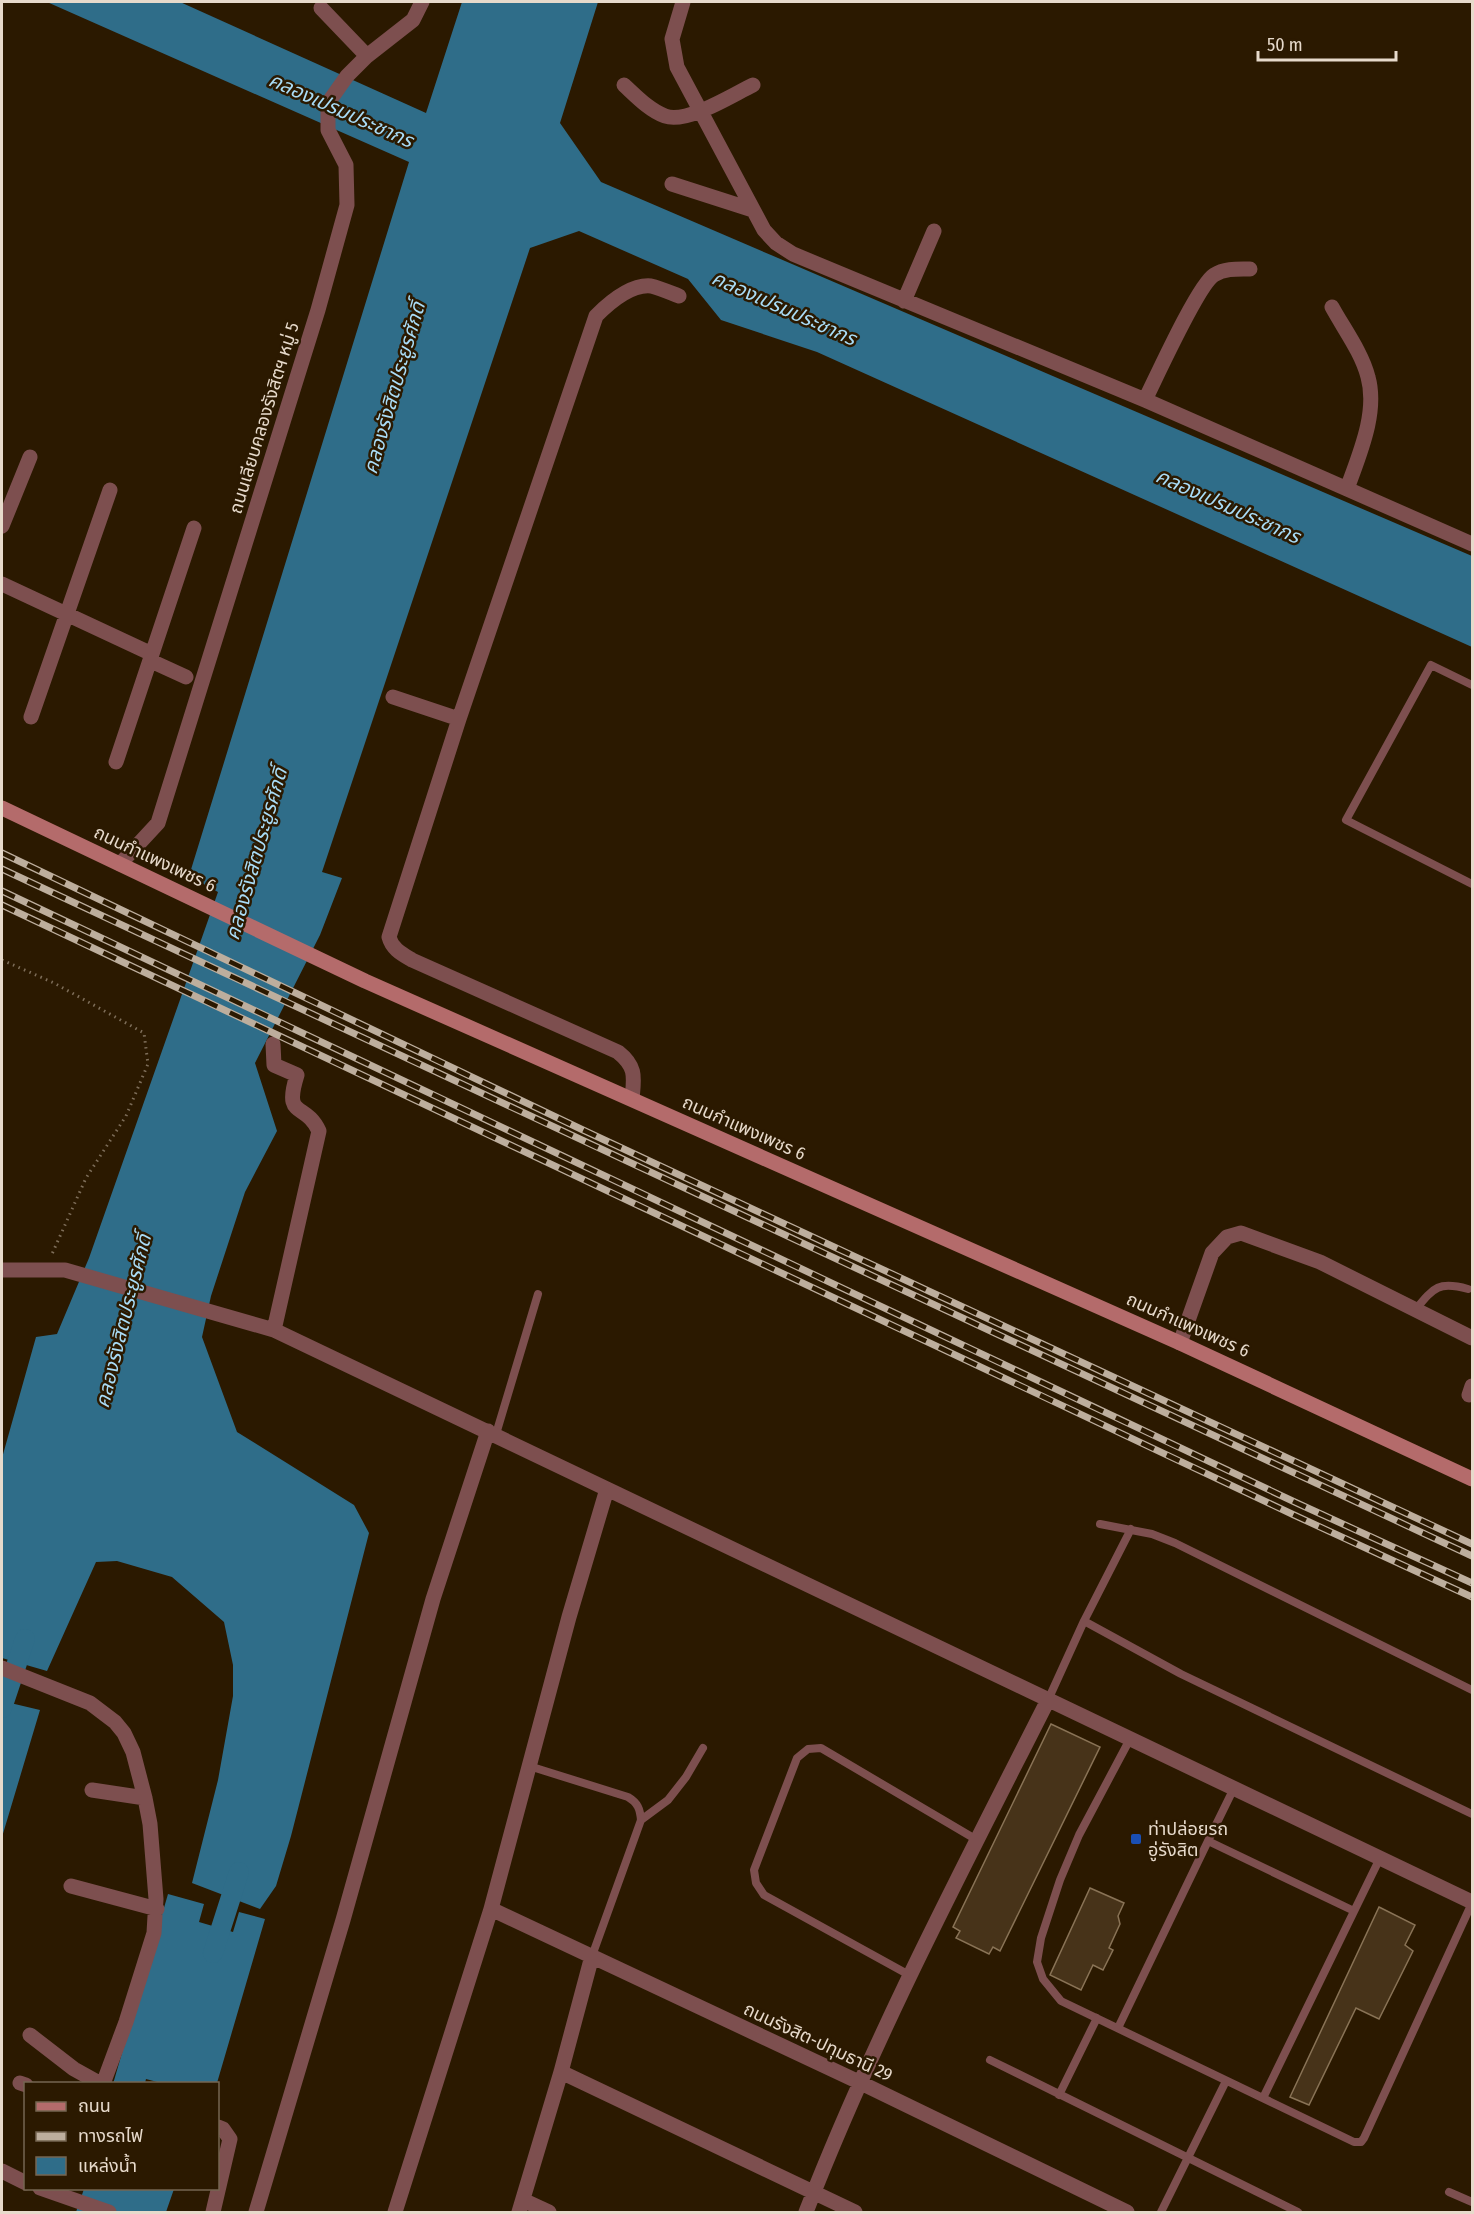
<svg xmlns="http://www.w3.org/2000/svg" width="1474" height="2214" viewBox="0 0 1474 2214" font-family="'Fira Sans Condensed','Noto Sans Thai',sans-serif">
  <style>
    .water { fill: #2f6d89 }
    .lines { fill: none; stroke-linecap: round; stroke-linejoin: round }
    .canal { stroke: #2f6d89; stroke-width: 20 }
    .building { fill: #473319; stroke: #897356; stroke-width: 1.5 }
    .path { stroke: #7e6e59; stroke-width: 3; stroke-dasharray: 1.5 4.5; stroke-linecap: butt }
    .service { stroke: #7d4f4f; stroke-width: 8 }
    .minor { stroke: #7d4f4f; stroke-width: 15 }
    .secondary { stroke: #b46b6b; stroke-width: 15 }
    .rail-casing { stroke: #bdae9d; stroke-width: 7 }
    .rail { stroke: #2b1900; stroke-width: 4.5; stroke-dasharray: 14; stroke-linecap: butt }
    .transit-dot { fill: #1a4fb4; stroke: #2b1900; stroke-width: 2 }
    .labels { text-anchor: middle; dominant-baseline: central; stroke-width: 5; stroke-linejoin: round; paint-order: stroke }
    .street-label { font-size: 18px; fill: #e7dacb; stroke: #2b1900 }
    .poi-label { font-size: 18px; fill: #e7dacb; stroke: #2b1900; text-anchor: start }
    .water-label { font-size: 20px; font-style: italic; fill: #a9dcf6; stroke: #2b1900 }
  </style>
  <rect width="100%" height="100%" fill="#2b1900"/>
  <path class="water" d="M47,2H180L426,113L462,2H598L560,123L601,182L1472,556V647L817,352L721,320L688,279L579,231L530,248L322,872L342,878L320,935L255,1063L277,1131L245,1192L211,1296L202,1337L237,1432L354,1505L369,1533L291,1836L276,1886L260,1909L192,1883L218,1780L233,1696V1665L224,1622L172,1577L117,1561L96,1562L47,1671L2,1658V1458L36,1337L57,1334L89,1258L218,892L189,876L409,162Z
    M2,1701L40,1710L2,1837Z
    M168,1894L204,1904L199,1922L233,1932L239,1912L265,1919L217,2083H161L146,2079L145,2083L113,2084Z
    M84,2189H174L166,2212H76Z"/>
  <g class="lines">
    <path class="canal" d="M2,1708L25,1639
      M213,1953L239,1872"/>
  </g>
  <path class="building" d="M1051,1724L1100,1747L1000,1951L993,1947L989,1954L956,1938L960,1931L953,1927Z
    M1090,1888L1124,1903L1118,1916L1120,1924L1109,1948L1113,1950L1103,1970L1093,1965L1081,1990L1050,1975Z
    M1379,1907L1415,1925L1405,1945L1413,1951L1379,2019L1356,2008L1309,2105L1290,2097Z"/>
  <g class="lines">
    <path class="path" d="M2,960L54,983L144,1033L148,1064L126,1116L86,1178L52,1254"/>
    <path class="service" d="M1472,685L1431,665L1346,820L1472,884
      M1416,1309C1434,1287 1439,1281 1468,1289
      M496,1434L538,1294
      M1100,1524L1152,1534L1175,1543L1472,1690
      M1084,1621L1181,1674L1472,1814
      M1048,1700L1084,1621L1131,1529
      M1130,1739L1079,1835L1060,1880L1041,1938L1037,1962L1043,1979L1061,2001L1354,2142H1361L1364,2138L1472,1903
      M529,1766L628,1797C638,1803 640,1809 641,1820L592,1956
      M641,1820L668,1800L686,1777L703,1748
      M1208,1841L1234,1788
      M911,1976L764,1895L756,1883L754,1870L797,1758L808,1749L821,1748L977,1840
      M1118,2028L1208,1841L1354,1911
      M990,2060L1298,2212
      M1059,2095L1097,2018
      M1263,2098L1380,1858
      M1449,2192L1472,2202
      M1161,2212L1226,2081"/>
    <path class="minor" d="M683,2L672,39L677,67L764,230L776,243L793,254L1145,400L1472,544
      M321,8L367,56
      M624,85C636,96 649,110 665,116C687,124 732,95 753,85
      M672,184L753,210
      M904,301L934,231
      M1332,307C1344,329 1362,353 1368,377C1378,413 1359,455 1347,489
      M1145,400C1156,378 1198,285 1214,275C1225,268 1238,269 1250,269
      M2,526L30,457
      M2,584L152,654
      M151,661L186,677
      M393,697L459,719
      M31,717L110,490
      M116,762L194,528
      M120,864L158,823L318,310L347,205L346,165L328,130V103L347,76L367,56L413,20L422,2
      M273,1044L274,1065L297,1075C283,1120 305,1101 319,1131L274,1330
      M632,1099C634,1078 637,1067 618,1052L412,960C402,954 392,949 389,937L459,719L596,316C609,303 631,284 651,286C660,288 671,293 679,296
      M2,1270H65L274,1330L1472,1902
      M1180,1343L1212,1253L1227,1237L1241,1233L1320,1262L1472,1338
      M1469,1395L1472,1386
      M2,1668L90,1703L115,1722L124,1733L133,1752L145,1798L150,1824L156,1899L154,1933L126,2022L103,2084
      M92,1790L145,1798
      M71,1886L157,1909
      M491,1909L861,2083L1127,2212
      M30,2035L74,2069L101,2084
      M561,2072L855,2212
      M20,2083L26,2085
      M2,2171L26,2183
      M40,2188L109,2212
      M523,2200L549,2212
      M213,2212L230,2139L223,2129L218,2127
      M256,2212L343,1920L433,1599L488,1431
      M395,2212L491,1909L569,1617L607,1489
      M519,2212L561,2072L592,1956
      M806,2212C874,2037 963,1868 1048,1700"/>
    <path class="secondary" d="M2,808L365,981L1180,1343L1472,1479"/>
    <g class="rail-casing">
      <path id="rail" d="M2,853L583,1130L1472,1544
        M2,869L1472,1556
        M2,891L1299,1504L1472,1583
        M2,905L1294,1515L1472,1597"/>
    </g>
    <use href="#rail" class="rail"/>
  </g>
  <rect class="transit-dot" x="1130" y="1833" width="12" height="12" rx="3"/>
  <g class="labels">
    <g class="street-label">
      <text transform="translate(264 418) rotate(-73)">ถนนเลียบคลองรังสิตฯ หมู่ 5</text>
      <text transform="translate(155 859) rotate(25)">ถนนกำแพงเพชร 6</text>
      <text transform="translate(744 1128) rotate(24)">ถนนกำแพงเพชร 6</text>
      <text transform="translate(1188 1325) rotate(24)">ถนนกำแพงเพชร 6</text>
      <text transform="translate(818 2042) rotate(25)">ถนนรังสิต-ปทุมธานี 29</text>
    </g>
    <g class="poi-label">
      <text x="1148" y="1829">ท่าปล่อยรถ<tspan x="1148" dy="21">อู่รังสิต</tspan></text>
    </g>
    <g class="water-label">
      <text transform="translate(341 110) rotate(24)">คลองเปรมประชากร</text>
      <text transform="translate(784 308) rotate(24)">คลองเปรมประชากร</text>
      <text transform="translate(394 388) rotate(-74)">คลองรังสิตประยูรศักดิ์</text>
      <text transform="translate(1228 506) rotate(24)">คลองเปรมประชากร</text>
      <text transform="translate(256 854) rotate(-74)">คลองรังสิตประยูรศักดิ์</text>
      <text transform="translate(123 1321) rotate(-76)">คลองรังสิตประยูรศักดิ์</text>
    </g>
  </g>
  <rect width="1474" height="2214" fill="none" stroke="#e7dacb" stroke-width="6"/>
  <rect x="24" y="2082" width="195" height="108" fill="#2b1900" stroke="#766651" stroke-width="1.5"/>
  <rect x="36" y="2102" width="30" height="9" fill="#b46b6b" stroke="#766651" stroke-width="1.5"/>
  <text x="78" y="2112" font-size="18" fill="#e7dacb">ถนน</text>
  <rect x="36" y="2132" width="30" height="9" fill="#bdae9d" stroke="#766651" stroke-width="1.5"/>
  <text x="78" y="2142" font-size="18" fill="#e7dacb">ทางรถไฟ</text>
  <rect x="36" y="2157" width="30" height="18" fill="#2f6d89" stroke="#766651" stroke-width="1.5"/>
  <text x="78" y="2172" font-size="18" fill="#e7dacb">แหล่งน้ำ</text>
  <path d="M1258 51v9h138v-9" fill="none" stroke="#e7dacb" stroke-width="3"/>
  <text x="1267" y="51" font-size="18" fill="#e7dacb" stroke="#2b1900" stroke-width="4.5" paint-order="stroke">50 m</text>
</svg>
